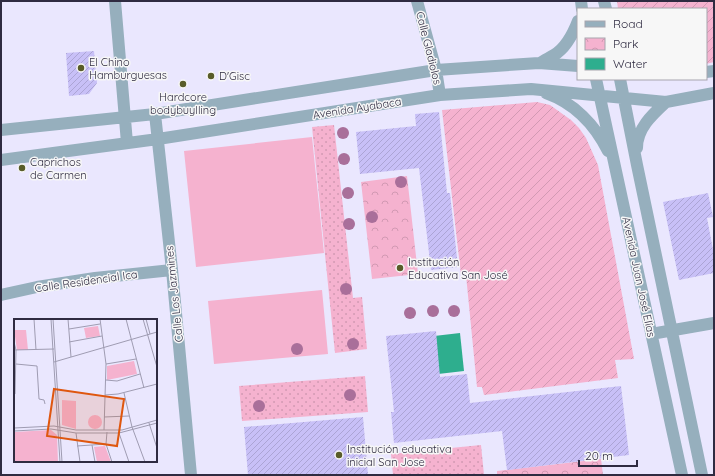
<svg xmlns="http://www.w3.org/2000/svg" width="715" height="476" viewBox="0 0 715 476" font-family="Quicksand,sans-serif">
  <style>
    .grass { fill: url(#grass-dots) }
    .park { fill: url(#park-crowns) }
    .garden { fill: url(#garden-furrows) }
    .pitch { fill: #f5b2cf }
    .water { fill: #2eae8e }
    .building { fill: url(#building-hatch) }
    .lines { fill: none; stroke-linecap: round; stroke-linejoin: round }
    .minor { stroke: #96afbd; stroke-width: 12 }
    .tree { fill: #a96f9a }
    .poi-dot { fill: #595c29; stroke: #f7f7f7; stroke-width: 1.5 }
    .labels { text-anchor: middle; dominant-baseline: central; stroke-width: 3; stroke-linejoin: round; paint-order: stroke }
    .street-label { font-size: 11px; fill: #2f2b41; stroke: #f7f7f7 }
    .poi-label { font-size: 11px; fill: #2f2b41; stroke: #f7f7f7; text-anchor: start }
    .inset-road { fill: none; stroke: #9f9cb2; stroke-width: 1 }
    .view { fill: #df570f; fill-opacity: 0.15; stroke: #df570f; stroke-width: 2 }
    .inset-edge { fill: none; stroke: #2f2b41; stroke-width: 2 }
  </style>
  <defs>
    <pattern id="grass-dots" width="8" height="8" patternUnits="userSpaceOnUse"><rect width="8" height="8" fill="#f5b2cf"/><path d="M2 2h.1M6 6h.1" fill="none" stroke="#d299b3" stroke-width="1.8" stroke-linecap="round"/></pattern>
    <pattern id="park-crowns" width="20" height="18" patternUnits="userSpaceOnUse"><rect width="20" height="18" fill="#f5b2cf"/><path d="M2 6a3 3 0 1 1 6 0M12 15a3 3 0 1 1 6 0" fill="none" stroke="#d299b3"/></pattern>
    <pattern id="garden-furrows" width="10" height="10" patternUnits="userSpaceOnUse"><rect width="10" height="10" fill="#f5b2cf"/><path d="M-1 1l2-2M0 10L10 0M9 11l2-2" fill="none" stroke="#d299b3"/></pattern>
    <pattern id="building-hatch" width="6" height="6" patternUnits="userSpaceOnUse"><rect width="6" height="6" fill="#c8c0f7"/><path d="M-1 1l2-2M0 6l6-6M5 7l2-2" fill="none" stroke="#aca5d5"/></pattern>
  </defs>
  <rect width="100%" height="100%" fill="#eae7fe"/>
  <path class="grass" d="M334,125L353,298L362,297L367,349L335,353L312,127Z
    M365,376L368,412L242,421L239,386Z
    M481,445L484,475H393L391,454Z"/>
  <path class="park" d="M407,176L418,274L372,279L361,182Z
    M601,459L603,475H497V471Z"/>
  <path class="garden" d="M617,1H714V62L706,64V9H618Z
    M537,102L550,105L571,120L579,128L586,138L598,165L634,359L615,360L618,378L484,395L482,387H477L466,275H461L442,110Z"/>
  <path class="pitch" d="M312,137L324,253L196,267L184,151Z
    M322,290L328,354L214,364L208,301Z"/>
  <path class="water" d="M460,333L464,371L395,379L391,341Z"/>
  <path class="building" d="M94,51L97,83L89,94L69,96L66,53Z
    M439,112L447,193H450L458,267L431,270L419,168L360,174L356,132L416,126L415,114Z
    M708,193L713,217L707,218L714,255V273L679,280L663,202Z
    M436,331L440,377L467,374L470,403L621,386L629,455L507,470L502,431L394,443L391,412H394L386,336Z
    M363,417L368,475H248L244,427Z"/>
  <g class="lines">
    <path class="minor" d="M115,1L127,143
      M417,1L436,70L440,95
      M581,1L582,9
      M604,1L606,9
      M540,63C544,60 549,58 554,55C566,48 573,34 578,21
      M706,72L714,71
      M596,79L682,475
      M620,79L637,165L702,475
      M546,93C574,103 595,125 608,151
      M155,114L172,270L191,475
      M1,130L155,114L436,70L539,63L578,66
      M637,148C637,128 653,114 666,102
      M1,160L158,139L440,95L531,89L666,102L714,93
      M1,295L37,287L95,278L172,270
      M651,334L714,323"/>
  </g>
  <g class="tree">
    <circle cx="343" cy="133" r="6"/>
    <circle cx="344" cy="159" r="6"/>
    <circle cx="401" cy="182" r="6"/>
    <circle cx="348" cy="193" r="6"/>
    <circle cx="372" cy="217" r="6"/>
    <circle cx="349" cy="224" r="6"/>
    <circle cx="346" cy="289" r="6"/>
    <circle cx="433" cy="311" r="6"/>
    <circle cx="454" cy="311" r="6"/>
    <circle cx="410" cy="313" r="6"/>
    <circle cx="353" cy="344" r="6"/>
    <circle cx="297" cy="349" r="6"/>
    <circle cx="350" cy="395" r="6"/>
    <circle cx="259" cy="406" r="6"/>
  </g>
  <g class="poi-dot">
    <circle cx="81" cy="68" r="4"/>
    <circle cx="211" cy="76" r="4"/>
    <circle cx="183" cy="84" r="4"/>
    <circle cx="22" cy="168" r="4"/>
    <circle cx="400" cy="268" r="4"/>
    <circle cx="339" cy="455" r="4"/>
  </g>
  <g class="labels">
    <g class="street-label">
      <text transform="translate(429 48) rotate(76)">Calle Gladiolos</text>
      <text transform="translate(357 108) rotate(-9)">Avenida Ayabaca</text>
      <text transform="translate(639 277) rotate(78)">Avenida Juan José Elías</text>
      <text transform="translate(86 281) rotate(-8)">Calle Residencial Ica</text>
      <text transform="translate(174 294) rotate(-96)">Calle Los Jazmines</text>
    </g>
    <g class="poi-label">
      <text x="89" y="62">El Chino<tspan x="89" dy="13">Hamburguesas</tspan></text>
      <text x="219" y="76">D'Gisc</text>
      <text x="183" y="97" text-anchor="middle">Hardcore<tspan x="183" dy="13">bodybuylling</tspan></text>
      <text x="30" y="162">Caprichos<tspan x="30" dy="13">de Carmen</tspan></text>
      <text x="408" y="262">Institución<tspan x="408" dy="13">Educativa San José</tspan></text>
      <text x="347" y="449">Institución educativa<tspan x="347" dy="13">inicial San Jose</tspan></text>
    </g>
  </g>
  <g transform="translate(14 319)">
    <rect width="143" height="143" fill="#eae7fe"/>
    <path d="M84,7L86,17L72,19L70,9ZM0,11H12L14,31H3ZM120,42L123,55L93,61V47ZM91,127L97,143H83L80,128Z" fill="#f5b2cf"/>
    <path d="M48,81L62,82V110L48,106ZM37,111L43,116L44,143H0V113Z" fill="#f5b2cf"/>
    <path d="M74 103a7 7 0 1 1 14 0a7 7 0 1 1-14 0Z" fill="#f5b2cf"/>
    <path class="inset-road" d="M20,0L22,31M37,0L46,143M39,0L48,143M54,0L57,38M86,0L92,45L90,111M112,0L130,69M129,0L143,48M132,0L136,15M55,10L86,5M0,23L2,31L1,75M55,23L88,17M0,31L40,30M40,43L143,13M2,45L23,47L25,80L30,81L31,85M92,45L122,40M92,61L103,62L126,55M110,74L118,108L131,143M91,76L104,75L143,65M90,98L115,97M135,104L143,129M0,109L40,107L62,111H108L143,101M0,112L37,110L62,114H105L143,104M93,113L92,125L98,143M62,114L66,143M105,114L115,143M78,126L81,143M63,127L92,125"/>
    <path class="view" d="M40,70L110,80L103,127L33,117Z"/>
    <rect width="143" height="143" class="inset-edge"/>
  </g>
  <rect width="715" height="476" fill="none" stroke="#2f2b41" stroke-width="4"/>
  <rect x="577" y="8" width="130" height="72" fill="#f7f7f7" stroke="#a7a5ae"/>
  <rect x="585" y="21" width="20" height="6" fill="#96afbd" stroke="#a7a5ae"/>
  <text x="613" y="28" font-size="12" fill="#2f2b41">Road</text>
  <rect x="585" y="38" width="20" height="12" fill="url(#park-crowns)" stroke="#a7a5ae"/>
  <text x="613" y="48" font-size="12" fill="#2f2b41">Park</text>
  <rect x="585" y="58" width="20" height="12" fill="#2eae8e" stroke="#a7a5ae"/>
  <text x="613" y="68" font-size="12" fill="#2f2b41">Water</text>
  <path d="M579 460v6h58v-6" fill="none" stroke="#2f2b41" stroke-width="2"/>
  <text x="585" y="460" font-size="12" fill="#2f2b41" stroke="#f7f7f7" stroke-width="3" paint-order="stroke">20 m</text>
</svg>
